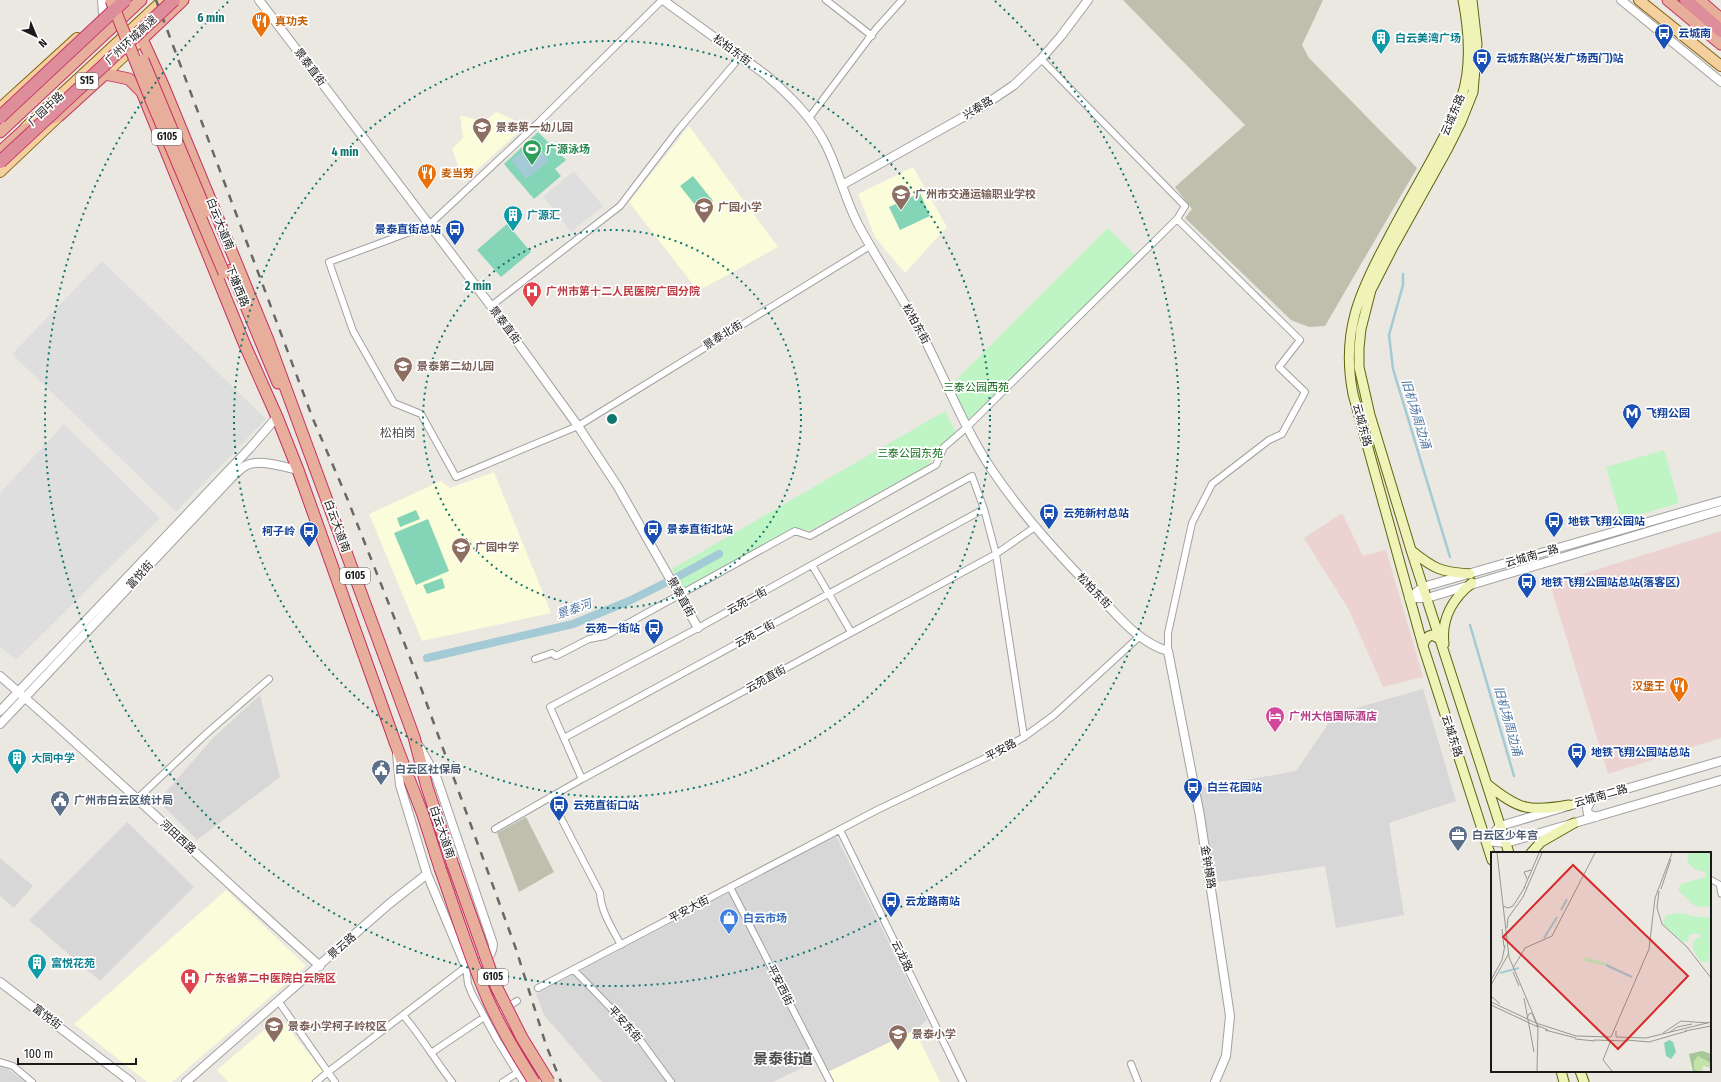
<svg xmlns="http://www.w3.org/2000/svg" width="1721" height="1082" viewBox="0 0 1721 1082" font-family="'Fira Sans Condensed','Noto Sans SC',sans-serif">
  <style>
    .residential { fill: #d8d7d7 }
    .commercial { fill: #ecd2d0 }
    .education { fill: #fbfcd9 }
    .construction { fill: #bfbfad }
    .park { fill: #bff4c4 }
    .pitch { fill: #84d5b7 }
    .parking { fill: #dedede }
    .water { fill: #a4cad6 }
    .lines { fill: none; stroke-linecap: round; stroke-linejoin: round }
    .stream { stroke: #a4cad6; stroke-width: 2.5 }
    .canal { stroke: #a4cad6; stroke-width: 8 }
    .pedestrian-casing { stroke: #a1a1a1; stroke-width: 7 }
    .minor-casing { stroke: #a1a1a1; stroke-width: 8 }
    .tertiary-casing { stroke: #a1a1a1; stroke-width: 10 }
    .secondary-casing { stroke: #5b660d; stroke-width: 11 }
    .primary-casing { stroke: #855f0c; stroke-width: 12 }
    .trunk-casing { stroke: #c63162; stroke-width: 13 }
    .motorway-casing { stroke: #c63162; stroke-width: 14 }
    .pedestrian { stroke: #fff; stroke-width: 5 }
    .minor { stroke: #fff; stroke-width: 6 }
    .tertiary { stroke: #fff; stroke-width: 8 }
    .secondary { stroke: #eff3b7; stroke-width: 9 }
    .primary { stroke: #f3d09e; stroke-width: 10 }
    .trunk { stroke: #e8ae9c; stroke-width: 11 }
    .motorway { stroke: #de8d9b; stroke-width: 12 }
    .rail { stroke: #686868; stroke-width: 2.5; stroke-dasharray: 8 8; stroke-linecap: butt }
    .trunk-bridge-casing { stroke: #c63162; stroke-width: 13; stroke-linecap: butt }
    .motorway-bridge-casing { stroke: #c63162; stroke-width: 14; stroke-linecap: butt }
    .trunk-bridge { stroke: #e8ae9c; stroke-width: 11 }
    .motorway-bridge { stroke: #de8d9b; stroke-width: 12 }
    .ring { fill: none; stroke: #0f766e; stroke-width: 2; stroke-dasharray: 2 4 }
    .labels { text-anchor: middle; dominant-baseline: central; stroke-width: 3.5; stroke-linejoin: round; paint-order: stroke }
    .shield { fill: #fff; stroke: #5f5f5f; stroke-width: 1 }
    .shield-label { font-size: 10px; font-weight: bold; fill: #1a1a1a }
    .food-label { font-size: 11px; font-weight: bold; fill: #c56008; stroke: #fff; text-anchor: start }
    .transit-label { font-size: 11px; font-weight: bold; fill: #164399; stroke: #fff; text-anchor: start }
    .culture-label { font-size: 11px; font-weight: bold; fill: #0d838f; stroke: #fff; text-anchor: start }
    .street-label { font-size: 11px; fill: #1a1a1a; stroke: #fff }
    .education-label { font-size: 11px; font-weight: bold; fill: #785e54; stroke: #fff; text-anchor: start }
    .leisure-label { font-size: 11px; font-weight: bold; fill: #27864d; stroke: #fff; text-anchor: start }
    .health-label { font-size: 11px; font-weight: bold; fill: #be3a42; stroke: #fff; text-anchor: start }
    .park-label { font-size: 11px; fill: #136e1c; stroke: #fff }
    .hotel-label { font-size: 11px; font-weight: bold; fill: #b23c85; stroke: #fff; text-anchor: start }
    .service-label { font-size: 11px; font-weight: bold; fill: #4e5e75; stroke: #fff; text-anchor: start }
    .shop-label { font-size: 11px; font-weight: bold; fill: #366cbe; stroke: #fff; text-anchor: start }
    .water-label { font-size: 12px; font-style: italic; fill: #5077a1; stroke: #fff }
    .neighbourhood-label { font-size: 12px; fill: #4d4d4d; stroke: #fff }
    .district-label { font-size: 15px; font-weight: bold; fill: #4d4d4d; stroke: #fff }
    .inset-river { fill: none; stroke: #a4cad6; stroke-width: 2 }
    .inset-road { fill: none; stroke: #979691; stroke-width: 1 }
    .view { fill: #d62828; fill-opacity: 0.15; stroke: #d62828; stroke-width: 2 }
    .inset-edge { fill: none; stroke: #1a1a1a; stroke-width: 2 }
    .centre { fill: #0f766e; stroke: #fff; stroke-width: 2 }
    .ring-label { font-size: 12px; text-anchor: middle; font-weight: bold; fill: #0f766e; stroke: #fff; stroke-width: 3.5; stroke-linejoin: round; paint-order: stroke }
  </style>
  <rect width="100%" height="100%" fill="#ebe8e1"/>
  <path class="residential" d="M1423,689L1456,801L1389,823L1404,915L1336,928L1325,866L1211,883L1195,789L1296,771L1335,714Z
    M260,695L280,777L197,840L158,801L213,738Z
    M127,822L194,887L100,981L29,920Z
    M836,836L927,1020L915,1030L828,1072L822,1059L772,1082H602L544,1015L536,994Z
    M0,858L33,886L14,908L0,896Z
    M0,1064L25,1081L26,1082H0Z"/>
  <path class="commercial" d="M1342,513L1363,556L1386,550L1423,677L1383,687L1349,610L1304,538Z
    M1721,531V738L1608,774L1550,584Z"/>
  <path class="education" d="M496,112L526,125L464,182L452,149L463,138L460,115L484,122Z
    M689,126L778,247L698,291L629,202Z
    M913,167L947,227L905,273L875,237L858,194Z
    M494,472L551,613L422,641L369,514L441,481L450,488Z
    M226,890L306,966L172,1082H147L74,1024Z
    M279,1017L326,1075L317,1082H228L217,1070Z
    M915,1030L940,1082H833L828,1072Z"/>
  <path class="construction" d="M1123,0H1323L1302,45L1309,58L1417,168L1325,326L1309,327L1291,320L1185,218L1192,209L1175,187L1245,125Z
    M526,817L554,872L519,892L497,833Z"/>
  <path class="park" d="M1108,228L1136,256L970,421L951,385Z
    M945,411L957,434L942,446L927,466L811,530L794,529L683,589L672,569Z
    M1664,450L1679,503L1621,520L1606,467Z"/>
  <path class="pitch" d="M538,132L566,160L555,169L561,176L534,199L504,164Z
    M693,176L713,201L700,211L680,186Z
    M920,193L930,216L900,230L889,207Z
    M507,224L531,252L501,277L477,250Z
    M416,510L420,519L400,527L397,518Z
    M428,519L449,571L416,585L394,533Z
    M442,578L445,588L427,594L423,585Z"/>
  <path class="parking" d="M574,171L603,206L571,232L543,196Z
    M102,261L266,419L176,512L12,354Z
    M64,424L160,518L16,660L0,647V493Z"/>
  <path class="water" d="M534,142L549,161L526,179L511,160Z"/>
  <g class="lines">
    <path class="stream" d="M1403,274V285L1389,335L1393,369L1450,557
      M1470,625L1514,776"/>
    <path class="canal" d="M427,658L573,624L629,601L679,576L719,554"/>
    <g class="pedestrian-casing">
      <path id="pedestrian" d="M1710,879L1719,884L1721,894"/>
    </g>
    <g class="minor-casing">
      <path id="minor" d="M662,0L539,122L429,225L329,262L353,331L394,403L421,414L456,477L578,426L870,246
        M826,0L872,36
        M809,118L876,29L902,0
        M491,306L620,206L678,130L741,56
        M812,565L851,632
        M1168,651V633L1192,523L1212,484L1269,440L1282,434L1305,392L1279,367L1300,340L1177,219
        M535,659L552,653L556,656L589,639L605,636L795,531L810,536L936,465L944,447L966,428L1177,219L1185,206L1041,59
        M564,738L984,509
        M582,779L550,707L698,628L972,476L984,509L996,554L1024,737
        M550,797L600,893C601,912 612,928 621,945
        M137,799L207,733L269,679
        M495,829L582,779L996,554L1035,527
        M840,830L963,1082
        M730,887L830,1082
        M466,967L468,984L472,994L497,1040L523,1082
        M574,970L635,1033L671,1082
        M538,988L877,810L1000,751L1024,737L1054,715L1140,636
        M279,1002L328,1072L466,967
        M403,1015C421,1036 435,1060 452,1082
        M493,1016L517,1001
        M431,1053L480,1020
        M0,1062L13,1066L32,1082
        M1131,1064L1138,1082
        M316,1082L328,1072L335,1082
        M503,1082L517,1073"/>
    </g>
    <g class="tertiary-casing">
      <path id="tertiary" d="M102,0L103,14
        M259,0L497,314L578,426L618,487L698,628
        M663,0L766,75C789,95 812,117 826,145C839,171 845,200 859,226C879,263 903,298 923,336C946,381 964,428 992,470C1023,516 1060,556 1098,595C1118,616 1139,643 1168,651L1200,816L1230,1016L1226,1056L1215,1082
        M1621,0L1721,82
        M842,185L983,106L1014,85L1041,59L1061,36L1088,0
        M1409,598L1423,587L1721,501
        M1409,598H1427L1721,510
        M0,676C109,770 212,870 320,966
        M0,711L250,448L277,417
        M0,724L234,475C238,472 242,467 247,465C260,459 285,467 298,470
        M397,754L400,785L427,874L466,967C481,964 492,960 493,944L436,776L419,746
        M1592,799L1587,808L1588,814L1596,817
        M1486,841L1500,826L1721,761
        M1486,841L1506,843L1721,780
        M0,982L131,1082
        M186,1082L389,904L427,874"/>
    </g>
    <g class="secondary-casing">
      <path id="secondary" d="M1463,0C1469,31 1472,65 1462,96C1455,119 1442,140 1431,161C1416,188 1401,214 1387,241C1359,293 1341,333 1353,394L1423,646L1492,860
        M1472,0L1477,44L1473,92L1461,122L1448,148L1394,245L1371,290L1361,329L1359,348V367L1370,415L1411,550L1509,853
        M1412,551C1434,569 1441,572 1470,574
        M1444,644C1441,619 1453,598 1472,583
        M1423,646L1425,640L1429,636L1432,635L1440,639
        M1487,784C1519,810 1529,812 1569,805
        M1531,853L1541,842L1574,823
        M1561,1071L1564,1082
        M1580,1071L1584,1082"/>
    </g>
    <g class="primary-casing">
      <path id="primary" d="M1639,0L1721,66
        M105,74L142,39
        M0,108L77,38
        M25,128L163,0
        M0,172L58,117"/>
    </g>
    <g class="trunk-casing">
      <path id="trunk" d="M183,0L142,39L163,85L268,340L414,737L427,787L453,865
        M1668,0L1721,44
        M1699,0L1721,19
        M0,132L141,0
        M0,152L24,130L60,115L105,74L129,79L142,92L244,343L277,417L298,470L396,745L423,815L440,868
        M231,270L278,383"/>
    </g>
    <g class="motorway-casing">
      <path id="motorway" d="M1686,0L1721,31"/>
    </g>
    <use href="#pedestrian" class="pedestrian"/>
    <use href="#minor" class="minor"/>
    <use href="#tertiary" class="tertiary"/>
    <use href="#secondary" class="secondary"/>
    <use href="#primary" class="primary"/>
    <use href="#trunk" class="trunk"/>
    <use href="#motorway" class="motorway"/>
    <path class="rail" d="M156,0L313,419L347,498L409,655L516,949L546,1045L561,1082"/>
    <g class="trunk-bridge-casing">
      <path id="trunk-bridge" d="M111,0L151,100L224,273
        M143,60L206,211
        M453,865L496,986L522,1038L549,1082
        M440,868C456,913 470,959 489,1002C502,1030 518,1057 534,1082"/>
    </g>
    <g class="motorway-bridge-casing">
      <path id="motorway-bridge" d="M0,117L125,0
        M0,162L174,0"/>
    </g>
    <use href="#trunk-bridge" class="trunk-bridge"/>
    <use href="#motorway-bridge" class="motorway-bridge"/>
  </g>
  <g class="ring">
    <circle cx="612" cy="419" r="189"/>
    <circle cx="612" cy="419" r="378"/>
    <path d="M995 1A567 567 0 1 1 229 1"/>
  </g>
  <defs>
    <g id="restaurant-pin" transform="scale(1)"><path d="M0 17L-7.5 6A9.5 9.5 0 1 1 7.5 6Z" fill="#e8710a" stroke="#fff"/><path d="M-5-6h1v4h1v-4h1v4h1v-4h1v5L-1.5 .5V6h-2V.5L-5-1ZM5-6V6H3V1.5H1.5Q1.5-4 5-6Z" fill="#fff"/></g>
    <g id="bus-pin" transform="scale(1)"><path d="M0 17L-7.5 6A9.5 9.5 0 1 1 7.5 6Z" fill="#1a4fb4" stroke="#fff"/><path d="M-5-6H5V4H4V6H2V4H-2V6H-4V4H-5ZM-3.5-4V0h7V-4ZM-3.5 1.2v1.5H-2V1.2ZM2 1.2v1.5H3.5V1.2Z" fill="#fff"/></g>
    <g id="building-pin" transform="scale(1)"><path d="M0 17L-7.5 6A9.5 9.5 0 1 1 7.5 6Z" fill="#0f9aa8" stroke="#fff"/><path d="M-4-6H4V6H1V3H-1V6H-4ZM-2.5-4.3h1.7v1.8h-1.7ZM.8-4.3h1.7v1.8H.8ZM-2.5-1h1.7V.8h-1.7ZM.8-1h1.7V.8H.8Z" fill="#fff"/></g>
    <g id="school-pin" transform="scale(1)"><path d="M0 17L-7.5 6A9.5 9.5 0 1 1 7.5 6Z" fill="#8d6e63" stroke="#fff"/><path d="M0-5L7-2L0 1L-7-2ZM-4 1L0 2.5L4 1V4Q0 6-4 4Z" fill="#fff"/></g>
    <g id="stadium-pin" transform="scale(1)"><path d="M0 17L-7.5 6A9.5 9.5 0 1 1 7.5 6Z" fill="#2e9e5b" stroke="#fff"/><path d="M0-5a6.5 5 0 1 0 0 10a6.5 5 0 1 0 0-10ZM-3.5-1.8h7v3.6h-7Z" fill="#fff"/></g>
    <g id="hospital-pin" transform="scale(1)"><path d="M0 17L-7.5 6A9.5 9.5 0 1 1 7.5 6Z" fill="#e0444e" stroke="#fff"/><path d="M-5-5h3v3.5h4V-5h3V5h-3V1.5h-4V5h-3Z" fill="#fff"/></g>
    <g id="metro-pin" transform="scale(1)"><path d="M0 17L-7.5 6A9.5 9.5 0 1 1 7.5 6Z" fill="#1a4fb4" stroke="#fff"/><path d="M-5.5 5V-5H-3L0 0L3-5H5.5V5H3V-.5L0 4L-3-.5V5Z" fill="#fff"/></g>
    <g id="hotel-pin" transform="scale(1)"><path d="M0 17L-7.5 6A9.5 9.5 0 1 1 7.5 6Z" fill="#d1479c" stroke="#fff"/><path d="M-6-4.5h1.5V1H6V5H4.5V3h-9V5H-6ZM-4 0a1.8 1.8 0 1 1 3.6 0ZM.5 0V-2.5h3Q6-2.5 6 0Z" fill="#fff"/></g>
    <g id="civic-pin" transform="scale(1)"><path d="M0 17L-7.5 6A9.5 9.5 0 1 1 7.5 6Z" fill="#5c6f8a" stroke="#fff"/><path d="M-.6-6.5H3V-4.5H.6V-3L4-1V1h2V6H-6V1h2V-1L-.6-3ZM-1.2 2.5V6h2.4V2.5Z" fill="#fff"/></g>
    <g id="office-pin" transform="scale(1)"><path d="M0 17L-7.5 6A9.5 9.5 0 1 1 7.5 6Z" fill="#5c6f8a" stroke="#fff"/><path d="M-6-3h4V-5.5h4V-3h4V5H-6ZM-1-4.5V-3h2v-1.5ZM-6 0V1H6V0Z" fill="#fff"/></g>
    <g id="shop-pin" transform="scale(1)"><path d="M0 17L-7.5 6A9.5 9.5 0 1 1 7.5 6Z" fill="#3f7fe0" stroke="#fff"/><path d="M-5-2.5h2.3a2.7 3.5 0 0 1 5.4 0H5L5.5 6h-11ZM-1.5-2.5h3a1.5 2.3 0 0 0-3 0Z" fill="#fff"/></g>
  </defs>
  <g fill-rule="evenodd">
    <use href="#restaurant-pin" x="261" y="21"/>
    <use href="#bus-pin" x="1664" y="33"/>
    <use href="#building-pin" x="1381" y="38"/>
    <use href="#bus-pin" x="1482" y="58"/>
    <use href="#school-pin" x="482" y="127"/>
    <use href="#stadium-pin" x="532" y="149"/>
    <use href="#restaurant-pin" x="427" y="173"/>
    <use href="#school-pin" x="901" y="194"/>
    <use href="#school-pin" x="704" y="207"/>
    <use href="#building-pin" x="513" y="215"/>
    <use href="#bus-pin" x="455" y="229"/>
    <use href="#hospital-pin" x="532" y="291"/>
    <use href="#school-pin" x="403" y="366"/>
    <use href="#metro-pin" x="1632" y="413"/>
    <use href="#bus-pin" x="1049" y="513"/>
    <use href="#bus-pin" x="1554" y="521"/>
    <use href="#bus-pin" x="653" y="529"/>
    <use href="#bus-pin" x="309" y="531"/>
    <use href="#school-pin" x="461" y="547"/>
    <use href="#bus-pin" x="1527" y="582"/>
    <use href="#bus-pin" x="654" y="628"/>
    <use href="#restaurant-pin" x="1679" y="686"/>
    <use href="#hotel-pin" x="1275" y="716"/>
    <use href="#bus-pin" x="1577" y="752"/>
    <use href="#building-pin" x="17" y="758"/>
    <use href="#civic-pin" x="381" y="769"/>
    <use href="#bus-pin" x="1193" y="787"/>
    <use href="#civic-pin" x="60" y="800"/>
    <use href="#bus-pin" x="559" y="805"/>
    <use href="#office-pin" x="1458" y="835"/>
    <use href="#bus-pin" x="891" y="901"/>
    <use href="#shop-pin" x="729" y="918"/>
    <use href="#building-pin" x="37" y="963"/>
    <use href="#hospital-pin" x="190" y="978"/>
    <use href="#school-pin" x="274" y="1026"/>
    <use href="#school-pin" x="898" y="1034"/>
  </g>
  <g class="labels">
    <g class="shield">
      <rect x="76" y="73" width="22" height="16" rx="3"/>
      <rect x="152" y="129" width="30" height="16" rx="3"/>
      <rect x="340" y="568" width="30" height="16" rx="3"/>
      <rect x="478" y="969" width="30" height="16" rx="3"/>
    </g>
    <g class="shield-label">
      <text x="87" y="81">S15</text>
      <text x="167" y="137">G105</text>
      <text x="355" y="576">G105</text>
      <text x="493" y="977">G105</text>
    </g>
    <g class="food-label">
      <text x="275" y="21">真功夫</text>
      <text x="441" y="173">麦当劳</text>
      <text x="1665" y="686" text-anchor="end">汉堡王</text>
    </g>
    <g class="transit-label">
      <text x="1678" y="33">云城南</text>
      <text x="1496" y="58">云城东路(兴发广场西门)站</text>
      <text x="441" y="229" text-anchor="end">景泰直街总站</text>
      <text x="1646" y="413">飞翔公园</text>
      <text x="1063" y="513">云苑新村总站</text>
      <text x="1568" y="521">地铁飞翔公园站</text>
      <text x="667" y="529">景泰直街北站</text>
      <text x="295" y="531" text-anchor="end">柯子岭</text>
      <text x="1541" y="582">地铁飞翔公园站总站(落客区)</text>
      <text x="640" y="628" text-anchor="end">云苑一街站</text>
      <text x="1591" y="752">地铁飞翔公园站总站</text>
      <text x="1207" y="787">白兰花园站</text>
      <text x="573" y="805">云苑直街口站</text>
      <text x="905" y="901">云龙路南站</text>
    </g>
    <g class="culture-label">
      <text x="1395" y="38">白云美湾广场</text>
      <text x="527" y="215">广源汇</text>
      <text x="31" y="758">大同中学</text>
      <text x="51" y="963">富悦花苑</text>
    </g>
    <g class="street-label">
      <text transform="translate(131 40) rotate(-43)">广州环城高速</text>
      <text transform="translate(732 50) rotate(36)">松柏东街</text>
      <text transform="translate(310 67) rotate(53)">景泰直街</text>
      <text transform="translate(978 108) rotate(-31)">兴泰路</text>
      <text transform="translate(46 109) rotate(-43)">广园中路</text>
      <text transform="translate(1453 115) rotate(-67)">云城东路</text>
      <text transform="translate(220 224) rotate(68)">白云大道南</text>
      <text transform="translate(237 286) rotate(68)">下塘西路</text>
      <text transform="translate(916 324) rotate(61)">松柏东街</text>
      <text transform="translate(505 325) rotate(53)">景泰直街</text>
      <text transform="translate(723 335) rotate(-32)">景泰北街</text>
      <text transform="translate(1362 425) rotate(75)">云城东路</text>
      <text transform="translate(337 526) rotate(70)">白云大道南</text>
      <text transform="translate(1532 556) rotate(-16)">云城南一路</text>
      <text transform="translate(140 575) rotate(-47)">富悦街</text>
      <text transform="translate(1094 591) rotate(46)">松柏东街</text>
      <text transform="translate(681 597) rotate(61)">景泰直街</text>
      <text transform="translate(747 601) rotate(-29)">云苑一街</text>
      <text transform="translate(755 634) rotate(-29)">云苑二街</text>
      <text transform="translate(766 679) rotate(-29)">云苑直街</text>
      <text transform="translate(1452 736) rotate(72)">云城东路</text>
      <text transform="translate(1001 750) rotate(-28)">平安路</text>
      <text transform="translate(1601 796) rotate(-16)">云城南二路</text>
      <text transform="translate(442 832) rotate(71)">白云大道南</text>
      <text transform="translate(178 837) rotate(43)">河田西路</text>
      <text transform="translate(1208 867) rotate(81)">金钟横路</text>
      <text transform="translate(689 909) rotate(-28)">平安大街</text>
      <text transform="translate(342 946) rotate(-41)">景云路</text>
      <text transform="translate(902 956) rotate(64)">云龙路</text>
      <text transform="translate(780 985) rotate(63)">平安西街</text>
      <text transform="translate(47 1017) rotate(37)">富悦街</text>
      <text transform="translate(625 1024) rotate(48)">平安东街</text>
    </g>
    <g class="education-label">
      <text x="496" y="127">景泰第一幼儿园</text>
      <text x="915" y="194">广州市交通运输职业学校</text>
      <text x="718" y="207">广园小学</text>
      <text x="417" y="366">景泰第二幼儿园</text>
      <text x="475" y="547">广园中学</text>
      <text x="288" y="1026">景泰小学柯子岭校区</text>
      <text x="912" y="1034">景泰小学</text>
    </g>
    <g class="leisure-label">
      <text x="546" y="149">广源泳场</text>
    </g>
    <g class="health-label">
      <text x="546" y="291">广州市第十二人民医院广园分院</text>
      <text x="204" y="978">广东省第二中医院白云院区</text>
    </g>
    <g class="park-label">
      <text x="976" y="387">三泰公园西苑</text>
      <text x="910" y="453">三泰公园东苑</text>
    </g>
    <g class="hotel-label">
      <text x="1289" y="716">广州大信国际酒店</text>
    </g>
    <g class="service-label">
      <text x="395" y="769">白云区社保局</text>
      <text x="74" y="800">广州市白云区统计局</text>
      <text x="1472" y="835">白云区少年宫</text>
    </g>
    <g class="shop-label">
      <text x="743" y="918">白云市场</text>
    </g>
    <g class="water-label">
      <text transform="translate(1416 414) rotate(73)">旧机场周边涌</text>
      <text transform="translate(574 609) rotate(-19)">景泰河</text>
      <text transform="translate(1508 721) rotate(74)">旧机场周边涌</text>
    </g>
    <g class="neighbourhood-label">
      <text x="398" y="433">松柏岗</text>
    </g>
    <g class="district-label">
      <text x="783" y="1059">景泰街道</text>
    </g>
  </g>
  <g transform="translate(1491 852)">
    <rect width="220" height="220" fill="#ebe8e1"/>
    <path d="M211,199L220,202V216L212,214L211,219H202L198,202Z" fill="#c5e3a9"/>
    <path d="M211,199L220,202V211L207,204L203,209V217L206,219H202L198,202Z" fill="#a6c898"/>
    <path d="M198,1H220V55L204,54L187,38L190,32L215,25L214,20L205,18L196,10ZM188,61L207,65H220L218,110L209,109L202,98V89L210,84L206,81L198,83L197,89L192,90L172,72L175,63ZM95,105L120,113L119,115L91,108Z" fill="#bff4c4"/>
    <path d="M178,188L182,190L185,200L180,207L175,204L173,191Z" fill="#84d5b7"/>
    <path class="inset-river" d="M70,58L76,47M53,86L66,65M115,113L141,125M9,121L28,116"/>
    <path class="inset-road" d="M6,1L18,105L47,174L46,219M36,27L33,20L40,18M33,36L48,1M170,37L180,7M168,39L166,56L171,72L196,95L220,126M12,54L17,56L22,54L34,35M16,76L17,66L32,45L51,1M11,77L13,95M22,116L34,96L61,84L104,1M22,120L28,134M0,128L11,108L14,93M0,133L18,101M0,144L9,152M33,146L43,200M0,150L45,171M0,153L47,175M36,166L38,162L41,161L45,171L85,184L120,185L158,97L164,46L181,1M45,173L57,178M54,178L85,186M125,179V185L155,186L220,170M194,179L220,174M179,180L186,175L201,172M172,181L190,169L217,171M84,187L104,189M103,188L137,189M120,188L112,208L121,219M136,188L158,190L196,179"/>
    <path class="view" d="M82,13L197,124L127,197L12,85Z"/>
    <rect width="220" height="220" class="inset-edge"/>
  </g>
  <circle cx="612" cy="419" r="6" class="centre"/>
  <g class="ring-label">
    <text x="211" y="22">6 min</text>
    <text x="345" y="156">4 min</text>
    <text x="478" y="290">2 min</text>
  </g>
  <g transform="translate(36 36) rotate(136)" stroke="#ffffff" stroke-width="3" paint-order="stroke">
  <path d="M0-3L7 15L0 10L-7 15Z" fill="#1a1a1a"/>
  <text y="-6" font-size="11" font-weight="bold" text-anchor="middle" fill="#1a1a1a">N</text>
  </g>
  <path d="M18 1058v6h118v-6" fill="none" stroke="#1a1a1a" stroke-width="2"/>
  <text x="24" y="1058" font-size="12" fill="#1a1a1a" stroke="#ffffff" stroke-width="3" paint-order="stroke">100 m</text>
</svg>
